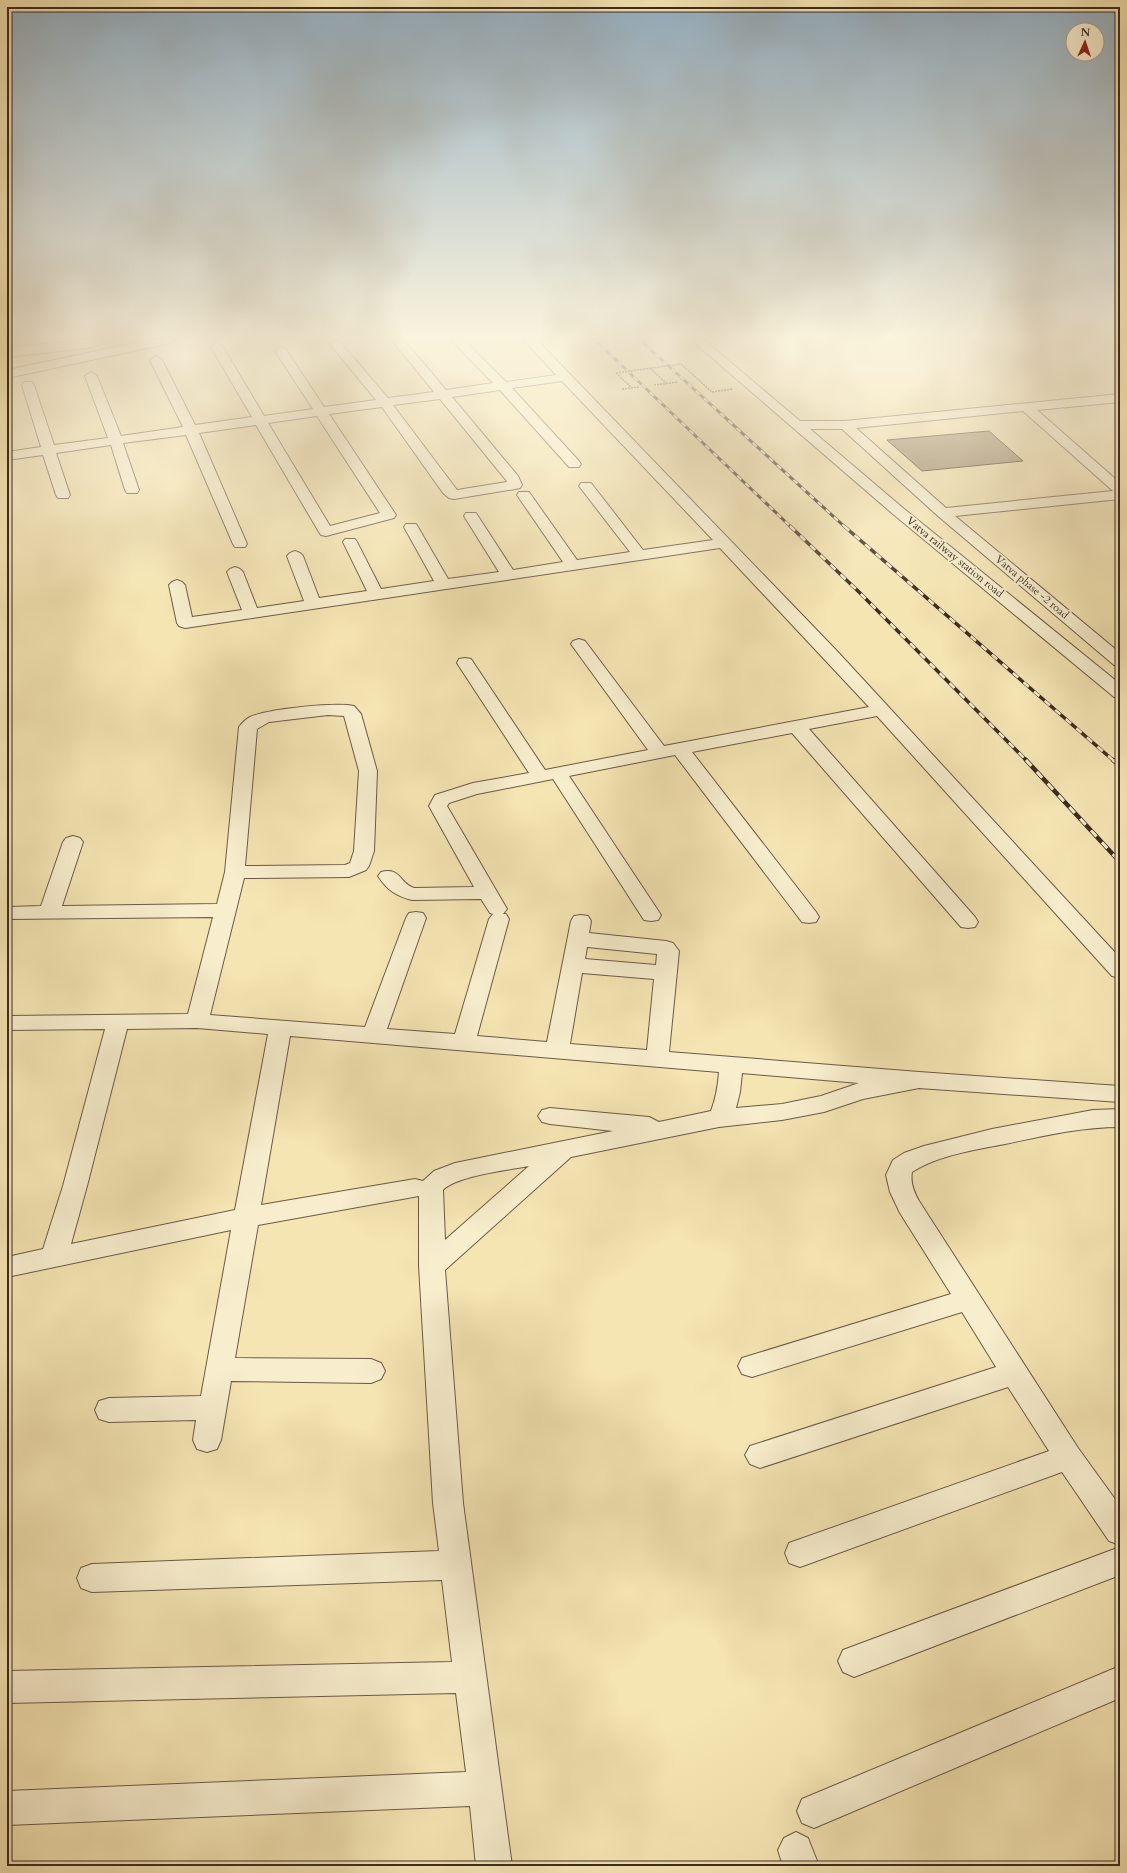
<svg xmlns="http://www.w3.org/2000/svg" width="1127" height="1873" viewBox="0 0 1127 1873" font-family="Cardo,serif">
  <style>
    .building { fill: #9d8c6e; stroke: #3d2b24 }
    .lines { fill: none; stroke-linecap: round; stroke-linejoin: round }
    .minor-casing { stroke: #6b5a48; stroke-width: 2 }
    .path { stroke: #3d2b24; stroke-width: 1.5; stroke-dasharray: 2 1; stroke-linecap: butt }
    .minor { fill: #f8eece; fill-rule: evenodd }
    .rail-far2-casing { stroke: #3d2b24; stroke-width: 3 }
    .rail-far1-casing { stroke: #3d2b24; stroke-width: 3.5 }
    .rail-casing { stroke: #3d2b24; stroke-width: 4.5 }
    .rail-far2 { stroke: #f8eece; stroke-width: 2; stroke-dasharray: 5.5; stroke-linecap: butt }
    .rail-far1 { stroke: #f8eece; stroke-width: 2.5; stroke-dasharray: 7; stroke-linecap: butt }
    .rail { stroke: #f8eece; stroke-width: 3; stroke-dasharray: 8; stroke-linecap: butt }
    .path-bridge { stroke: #3d2b24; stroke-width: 1.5; stroke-dasharray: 2 1; stroke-linecap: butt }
    .labels { text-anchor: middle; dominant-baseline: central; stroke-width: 3.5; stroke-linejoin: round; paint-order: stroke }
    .far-street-label { font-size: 11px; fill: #3d2b24; stroke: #f8eece }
  </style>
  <rect width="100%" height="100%" fill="#f5e5b3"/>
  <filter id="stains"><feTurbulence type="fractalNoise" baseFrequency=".005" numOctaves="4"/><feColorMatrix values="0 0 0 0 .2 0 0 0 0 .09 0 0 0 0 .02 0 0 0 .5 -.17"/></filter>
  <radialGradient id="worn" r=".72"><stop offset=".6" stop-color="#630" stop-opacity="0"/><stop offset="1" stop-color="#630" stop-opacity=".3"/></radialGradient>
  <path class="building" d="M989,431L1023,461L922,471L887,440Z"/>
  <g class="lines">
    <g class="minor-casing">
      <path id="minor" d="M94,339H105L107,341L105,343L88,348L7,357V349L13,347Z
        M154,339H177L171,343L7,378V370Z
        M391,339H403L446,390L493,383L450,339H463L506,382L556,375L523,339H536L837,651L1120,958V978L1112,976L877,716L809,729L975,917L978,922L975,927L968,928L961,927L792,733L692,752L816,912L819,917L816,922L809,923L802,922L675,755L569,776L661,915L658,920L651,921L644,920L553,779L477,794L449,803L447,806L507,909L503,914H506L509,919L477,1036L547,1042L571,921L574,916L581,915L588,916L591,921L589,933L666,941L673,943L679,951L669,1052L919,1072L1120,1086V1102L919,1088L863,1099L824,1112L782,1120L719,1127L571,1157L445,1270L463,1503L512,1866H476L470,1806L7,1825V1791L466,1772L456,1693L7,1703V1671L452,1662L442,1580L92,1592L81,1588L77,1578L81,1568L92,1564L439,1551L433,1503L419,1266V1196L258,1225L235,1358L371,1359L381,1363L385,1371L381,1379L371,1383L231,1381L221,1440L217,1449L207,1452L197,1449L193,1440L196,1420L109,1422L99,1419L95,1410L99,1401L109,1398L201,1396L231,1230L7,1277V1257L43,1249L63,1186L105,1029L7,1030V1016L188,1014L213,917L7,919V907L41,906L63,842L66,838L73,836L80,838L83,842L62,906L217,904L225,872L239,727C242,723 246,719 250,717C268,709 336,702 354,706L361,714L377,771L374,851L369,866L366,870L349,877L244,878L210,1015L365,1027L406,918L409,913L416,912L423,913L426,918L387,1029L455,1034L489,919L493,914L490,913L481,899L412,900C396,896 387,890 378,876L381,872C401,867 399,883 414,888L474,887L429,806L435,795L473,783L529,773L457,663L459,659L465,658L471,659L545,770L648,750L571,644L573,641L579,639L585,641L664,746L869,707L720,548L185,628L179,626L177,623L169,585L172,582L177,580L182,582L185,585L192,617L242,610L227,572L230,569L235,567L240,569L243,572L257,608L304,601L287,556L290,553L295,551L300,553L303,556L319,598L367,591L343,542L345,539H355L357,542L381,589L434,581L404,527L406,524H416L418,527L448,579L499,572L464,516L466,513H476L513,570L563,562L517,495L519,492H529L577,560L630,552L579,486L581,483H591L643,550L713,540L562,381L512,388L579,461L581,464L579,467H569L500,390L452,397L518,476L522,485L520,488L515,489L454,499L449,498L443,493L382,407L329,414L396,515L394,518L326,536L321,535L319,532L256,425L199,433L247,544L245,547H235L233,544L186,435L123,443L139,490L137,493H127L125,490L111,445L56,453L70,495L68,498H58L56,495L43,455L7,460V452L41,447L22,385L24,382H32L34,385L54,445L108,438L85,376L91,372L97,376L121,436L183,427L150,360L156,356L162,360L195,425L252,417L211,347L217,343L223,347L264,416L313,409L275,351L281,347L285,348L324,407L376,400L330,344L336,340L340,342L388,398L434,392ZM440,399L506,480L507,482L457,490L393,405ZM317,416L380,513L330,526L268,423ZM328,715L344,716L359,771L354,851L350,863L345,865L245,866L257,729L269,722ZM587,947L657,954L656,965L585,959ZM582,973L654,979L647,1050L570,1044ZM197,1028L268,1034L235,1210L71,1244L87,1186L127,1029ZM290,1036L719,1072C718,1085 716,1098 711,1111L659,1122L649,1117L550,1108L542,1110L538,1116L542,1122L550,1124L613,1131L455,1163L434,1171L423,1181L415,1179L261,1205ZM742,1073L859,1083L821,1096L782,1104L736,1108L740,1092ZM529,1166L445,1240L443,1190C456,1176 509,1170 529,1166Z
        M690,339H703L800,421H845L1120,394V402L1037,410L1120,483V499L955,516L1120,653V666L1114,665L938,516L842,429H810L903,508L1120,684V698L1114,697L893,514ZM1023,411L1113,491L946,508L856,428Z
        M1120,1109V1127C1081,1127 1043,1136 1005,1144C974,1150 939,1155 912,1172C910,1182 914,1192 919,1201L1078,1448L1120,1506V1545L1109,1541L1062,1472L800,1567L789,1563L785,1553L789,1543L1049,1451L1008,1387L760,1468L750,1464L745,1455L750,1446L996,1367L962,1312L752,1377L742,1374L738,1366L742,1358L951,1294L900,1213L890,1192L886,1175L893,1160L904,1153L924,1146L992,1129L1093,1110Z
        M1120,1547V1575L854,1677L843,1672L838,1661L843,1650Z
        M1120,1666V1698L814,1828L802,1823L797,1811L802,1799Z
        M796,1832L808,1838L819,1866H783L778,1850L784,1838Z"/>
    </g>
    <path class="path" d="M681,364L712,392L732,389
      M650,368L666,383
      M616,373L632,388
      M654,385L678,382
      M622,389L639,387"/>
    <use href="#minor" class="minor"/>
    <g class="rail-far2-casing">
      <path id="rail-far2" d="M594,339L791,527
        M639,339L845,527"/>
    </g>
    <g class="rail-far1-casing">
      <path id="rail-far1" d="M790,526L859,592L1027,761
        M844,526L1114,761"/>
    </g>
    <g class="rail-casing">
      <path id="rail" d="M1026,760L1120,862
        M1113,760L1120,766"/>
    </g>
    <use href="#rail-far2" class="rail-far2"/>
    <use href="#rail-far1" class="rail-far1"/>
    <use href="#rail" class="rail"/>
    <path class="path-bridge" d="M616,373L681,364"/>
  </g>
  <linearGradient id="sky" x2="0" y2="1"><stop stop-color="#94aebf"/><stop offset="0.56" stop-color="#faf3dd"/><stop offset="1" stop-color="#faf3dd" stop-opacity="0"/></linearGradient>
  <rect width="1127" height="601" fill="url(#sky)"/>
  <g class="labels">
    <g class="far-street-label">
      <text transform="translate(955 557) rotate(39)">Vatva railway station road</text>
      <text transform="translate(1032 587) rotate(40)">Vatva phase -2 road</text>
    </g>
  </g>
  <rect width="1127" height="1873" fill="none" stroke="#f5e5b3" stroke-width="24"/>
  <rect x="8" y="8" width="1111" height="1857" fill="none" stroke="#3d2b24" stroke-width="2"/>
  <rect x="12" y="12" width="1103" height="1849" fill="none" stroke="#3d2b24"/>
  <g transform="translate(1085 42) rotate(3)"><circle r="19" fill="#f8eece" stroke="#ada08a"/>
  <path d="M0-3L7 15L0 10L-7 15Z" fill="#8f2418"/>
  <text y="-6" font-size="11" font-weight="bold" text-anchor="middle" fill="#3d2b24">N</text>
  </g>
  <rect width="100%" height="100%" filter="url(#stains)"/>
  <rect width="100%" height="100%" fill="url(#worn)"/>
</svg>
